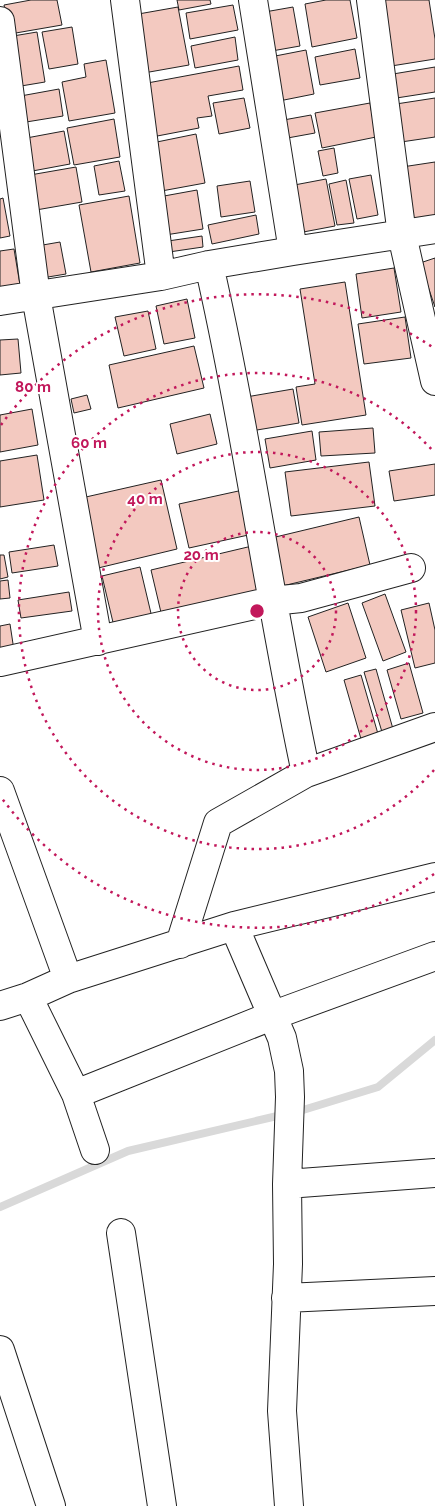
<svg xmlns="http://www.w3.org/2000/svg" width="435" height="1506" viewBox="0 0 435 1506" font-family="Raleway,sans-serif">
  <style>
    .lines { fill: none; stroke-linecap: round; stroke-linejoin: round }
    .stream { stroke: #d9d9d9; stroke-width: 8 }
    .building { fill: #f3c9c0; stroke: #222 }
    .minor-casing { stroke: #222; stroke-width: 30 }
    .minor { stroke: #fff; stroke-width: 28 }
    .ring { fill: none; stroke: #c2185b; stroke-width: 2.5; stroke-dasharray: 2.5 5 }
    .centre { fill: #c2185b; stroke: #fff; stroke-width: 2.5 }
    .ring-label { font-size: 15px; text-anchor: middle; font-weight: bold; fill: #c2185b; stroke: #fff; stroke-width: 4; stroke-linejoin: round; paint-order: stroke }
  </style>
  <rect width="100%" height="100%" fill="#fff"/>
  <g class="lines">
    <path class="stream" d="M0,1207L128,1151L303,1110L378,1087L435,1040"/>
  </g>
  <path class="building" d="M31,0H57L62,25L10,34L4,5Z
    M177,0H210L211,4L179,10Z
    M326,0H350L357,38L312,47L305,4Z
    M375,0H429L435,39V59L385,67Z
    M233,5L238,30L190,39L186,13Z
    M178,7L189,65L138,74L127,16Z
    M293,7L300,46L266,52L259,13Z
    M72,27L78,64L49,69L42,32Z
    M37,32L45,82L21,86L13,36Z
    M235,37L238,60L195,68L191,46Z
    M355,49L360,78L320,85L315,57Z
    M306,50L314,94L274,102L265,58Z
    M106,60L115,113L69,121L62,82L86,77L84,64Z
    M239,66L243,90L208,96L212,116L197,118L199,128L152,137L142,84Z
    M435,67V92L390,99L387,75Z
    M59,89L63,116L20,123L15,97Z
    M244,98L250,128L219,134L213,103Z
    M435,98V137L401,142L396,104Z
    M370,103L376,137L322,148L315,113Z
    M311,115L315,133L282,139L278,121Z
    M114,119L120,157L74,165L67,128Z
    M64,131L70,164L27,172L21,139Z
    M196,134L205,183L156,192L147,144Z
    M334,148L338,173L323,176L318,151Z
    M119,161L125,191L99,195L94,166Z
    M435,162V217L411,221L402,167Z
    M76,167L82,202L36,210L30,175Z
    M371,175L378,215L357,219L349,179Z
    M326,179L335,226L298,233L289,186Z
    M346,180L354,223L337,225L329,184Z
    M250,181L255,212L221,217L217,186Z
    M197,190L203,229L159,236L153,198Z
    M129,196L140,263L91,272L79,205Z
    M3,198L10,236L0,238V199Z
    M256,215L259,234L212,244L208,225Z
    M202,236L203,247L169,252L168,241Z
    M60,242L66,274L42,278L37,246Z
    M14,249L20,285L0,288V251Z
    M435,258V307L420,263Z
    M394,268L401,312L362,318L356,274Z
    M345,282L366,415L302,425L296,387L315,384L300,289Z
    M187,299L195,338L164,344L156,306Z
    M148,311L156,349L124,356L115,317Z
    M405,317L411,358L364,364L358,324Z
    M18,339L21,373L0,375V340Z
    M194,346L204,388L118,408L109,365Z
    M293,389L299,423L251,431L246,397Z
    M87,395L91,409L74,413L71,399Z
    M32,409L38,445L0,452V415Z
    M210,414L217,444L177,454L170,424Z
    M373,428L375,453L321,456L319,432Z
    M312,431L316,460L270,468L265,439Z
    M37,455L44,500L0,507V461Z
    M369,462L375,506L291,516L285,472Z
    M435,464V495L394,501L389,471Z
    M161,480L177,549L94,569L77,499Z
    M243,490L253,534L189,548L179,504Z
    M359,517L370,565L274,588L263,540Z
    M54,545L58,566L12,573L9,552Z
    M252,546L264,596L163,621L151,570Z
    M0,555H4L8,577L0,579Z
    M140,567L154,626L116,635L102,576Z
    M8,580L10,598L0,599V581Z
    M69,592L72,611L21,618L18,600Z
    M385,594L406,652L383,661L362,603Z
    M348,603L366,658L326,672L308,617Z
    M429,603L435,630V663L415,668L401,610Z
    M10,624L15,657L0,659V626Z
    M409,663L423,713L401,719L387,670Z
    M376,669L393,729L382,732L364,672Z
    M361,675L378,734L361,739L344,680Z"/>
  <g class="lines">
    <g class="minor-casing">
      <path id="minor" d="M125,0L161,276
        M253,0L293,251
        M371,0L402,235L435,381
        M0,21L36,296L98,641
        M209,265C247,433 270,605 306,773L435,727
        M0,301L161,276L209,265L293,251L435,229
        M0,662L272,601L301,598L411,568
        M0,791L68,979
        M234,926L282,1038L289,1071L290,1097L287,1184L288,1264L282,1411L289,1506
        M180,944L218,823L306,773
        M28,997L76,1094
        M0,1006L28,997L68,979L234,926L435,877
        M95,1150L76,1094L274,1015L435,956
        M287,1184L435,1173
        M121,1233L162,1506
        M286,1298L435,1291
        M0,1350L51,1506"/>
    </g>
    <use href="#minor" class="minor"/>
  </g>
  <g class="ring">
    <circle cx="257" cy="611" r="79"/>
    <circle cx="257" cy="611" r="159"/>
    <path d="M434 770A238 238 0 1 1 434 452"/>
    <path d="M434 874A317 317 0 0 1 1 797M1 425A317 317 0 0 1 434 348"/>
  </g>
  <circle cx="257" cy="611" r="8" class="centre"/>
  <g class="ring-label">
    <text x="33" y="392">80 m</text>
    <text x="89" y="448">60 m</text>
    <text x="145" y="504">40 m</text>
    <text x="201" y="560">20 m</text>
  </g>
</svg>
